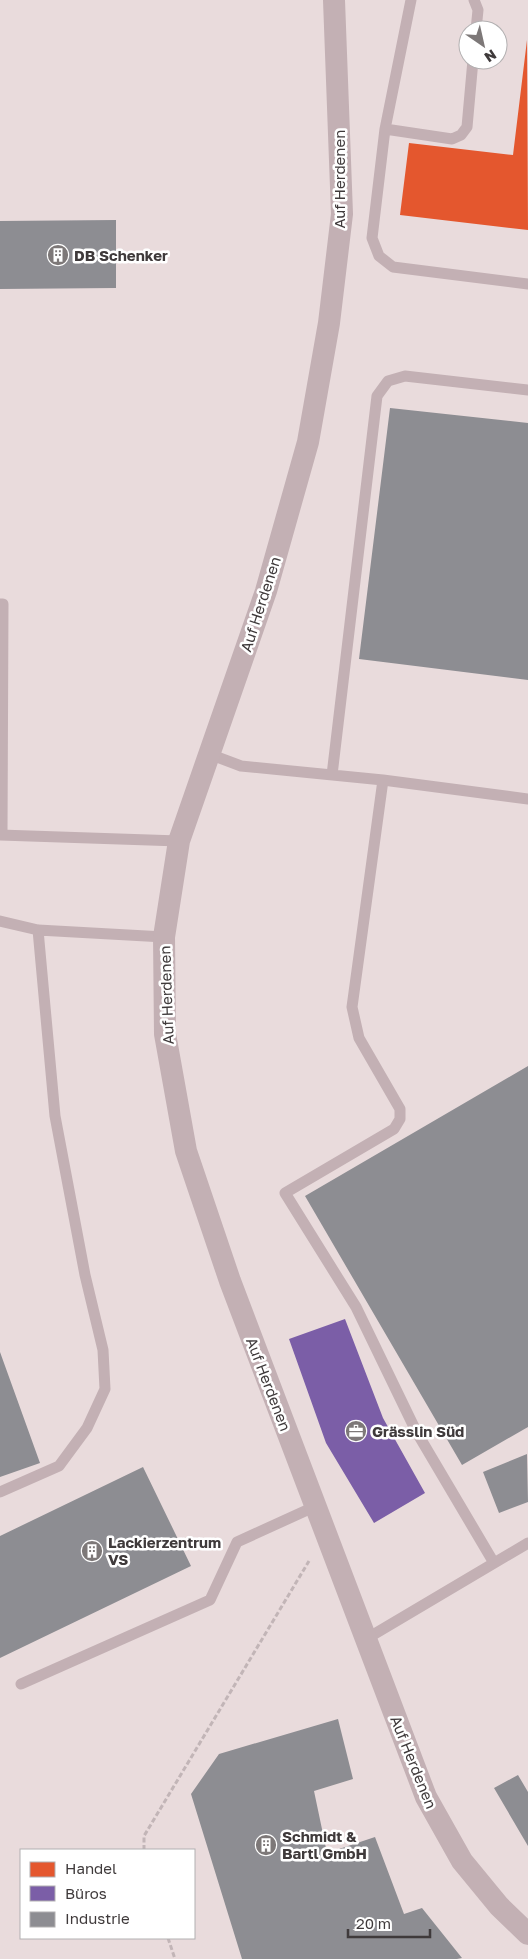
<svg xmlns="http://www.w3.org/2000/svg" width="528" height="1959" viewBox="0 0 528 1959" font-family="'Golos Text',sans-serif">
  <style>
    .built { fill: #e9dbdc; fill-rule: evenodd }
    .shops { fill: #e4572e }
    .offices { fill: #7b5ea7 }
    .industry { fill: #8d8d92 }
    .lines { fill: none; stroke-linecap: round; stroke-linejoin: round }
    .path { stroke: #c2b5b7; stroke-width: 3; stroke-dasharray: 5 2.5; stroke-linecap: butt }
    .service { stroke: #c3b0b4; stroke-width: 11 }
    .minor { stroke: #c3b0b4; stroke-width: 22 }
    .labels { text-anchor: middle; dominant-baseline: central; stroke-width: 5; stroke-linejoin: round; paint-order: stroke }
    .street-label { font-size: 15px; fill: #3f3a3b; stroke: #fff }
    .poi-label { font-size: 15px; font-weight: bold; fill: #3f3a3b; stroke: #fff; text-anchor: start }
  </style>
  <rect width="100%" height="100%" fill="#f0eaea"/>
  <path class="built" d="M0,0H528V1959H0ZM468,30H498V60H468ZM21,1850H194V1938H21Z"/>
  <path class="shops" d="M527,40L528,230L400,215L409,143L513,155Z"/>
  <path class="offices" d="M345,1319L383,1418L425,1493L374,1523L326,1443L289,1339Z"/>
  <path class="industry" d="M116,220V288L0,289V221Z
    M390,408L528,423V680L359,659Z
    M528,1066V1427L462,1465L305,1196Z
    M0,1352L40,1463L0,1477Z
    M527,1454L528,1502L499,1513L483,1472Z
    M143,1467L191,1566L0,1658V1536Z
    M338,1719L353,1779L314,1791L327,1853L375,1837L404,1914L422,1908L462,1958L457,1959H242L191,1794L219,1754Z
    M518,1775L528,1792V1846L494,1788Z"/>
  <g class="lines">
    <path class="path" d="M144,1850V1836L309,1561
      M168,1938L175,1959"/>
    <path class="service" d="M411,0L385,129L372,238L379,256L393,267L528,284
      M474,0L478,10L476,30
      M385,129L452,139L461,135L467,127L473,60
      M0,604H3L2,835
      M209,754L241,766L383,780L352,1007L359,1038L400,1109V1119L394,1129L285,1193L356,1307L416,1431L494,1563
      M332,775L377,396L388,381L405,376L528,390
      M383,780L528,799
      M0,835L179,841
      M0,921L38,930L164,937
      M0,1492L59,1466L87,1428L105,1389L103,1350L85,1275L55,1116L38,930
      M366,1639L528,1543
      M21,1684L210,1600L237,1542L316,1506"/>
    <path class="minor" d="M334,0L342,214L329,323L308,442L266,591L179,841L164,937L165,1034L186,1151L230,1281L426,1797L462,1861L499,1906L528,1934"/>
  </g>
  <defs>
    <g id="building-disc" transform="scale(1.125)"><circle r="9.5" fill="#7d7878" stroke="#fff"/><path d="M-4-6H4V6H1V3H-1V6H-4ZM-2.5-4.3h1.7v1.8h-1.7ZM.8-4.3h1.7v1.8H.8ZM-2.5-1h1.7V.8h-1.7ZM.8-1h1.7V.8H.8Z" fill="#fff"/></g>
    <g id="office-disc" transform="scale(1.125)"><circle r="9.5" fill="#7d7878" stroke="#fff"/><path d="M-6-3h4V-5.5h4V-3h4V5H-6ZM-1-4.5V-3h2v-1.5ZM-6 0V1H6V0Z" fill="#fff"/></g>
  </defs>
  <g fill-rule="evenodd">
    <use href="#building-disc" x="58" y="255"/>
    <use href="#office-disc" x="356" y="1431"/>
    <use href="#building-disc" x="92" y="1551"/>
    <use href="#building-disc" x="266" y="1845"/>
  </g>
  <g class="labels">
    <g class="street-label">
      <text transform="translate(339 179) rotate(-90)">Auf Herdenen</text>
      <text transform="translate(260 604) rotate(-72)">Auf Herdenen</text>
      <text transform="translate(166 995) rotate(-92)">Auf Herdenen</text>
      <text transform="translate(269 1384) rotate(69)">Auf Herdenen</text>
      <text transform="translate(414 1762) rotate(68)">Auf Herdenen</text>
    </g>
    <g class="poi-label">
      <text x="74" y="255">DB Schenker</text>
      <text x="372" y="1431">Grässlin Süd</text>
      <text x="108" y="1542">Lackierzentrum<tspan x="108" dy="17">VS</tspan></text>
      <text x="282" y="1836">Schmidt &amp;<tspan x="282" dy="17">Bartl GmbH</tspan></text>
    </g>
  </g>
  <rect x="20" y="1849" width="175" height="90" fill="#ffffff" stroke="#b2b0b1"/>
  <rect x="30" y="1862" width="25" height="15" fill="#e4572e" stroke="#b2b0b1"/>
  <text x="65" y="1874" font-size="15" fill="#3f3a3b">Handel</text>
  <rect x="30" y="1886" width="25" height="15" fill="#7b5ea7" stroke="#b2b0b1"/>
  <text x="65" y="1899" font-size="15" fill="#3f3a3b">Büros</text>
  <rect x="30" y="1912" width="25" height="15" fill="#8d8d92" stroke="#b2b0b1"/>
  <text x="65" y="1924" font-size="15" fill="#3f3a3b">Industrie</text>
  <g transform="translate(483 45) rotate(146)"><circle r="24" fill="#ffffff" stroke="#b2b0b1"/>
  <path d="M0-4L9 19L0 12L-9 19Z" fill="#7d7878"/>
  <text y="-8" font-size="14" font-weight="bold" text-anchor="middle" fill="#3f3a3b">N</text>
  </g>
  <path d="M348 1929v8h82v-8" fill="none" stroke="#3f3a3b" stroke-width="2.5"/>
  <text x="356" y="1929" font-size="15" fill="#3f3a3b" stroke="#ffffff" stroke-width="4" paint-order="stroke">20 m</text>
</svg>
